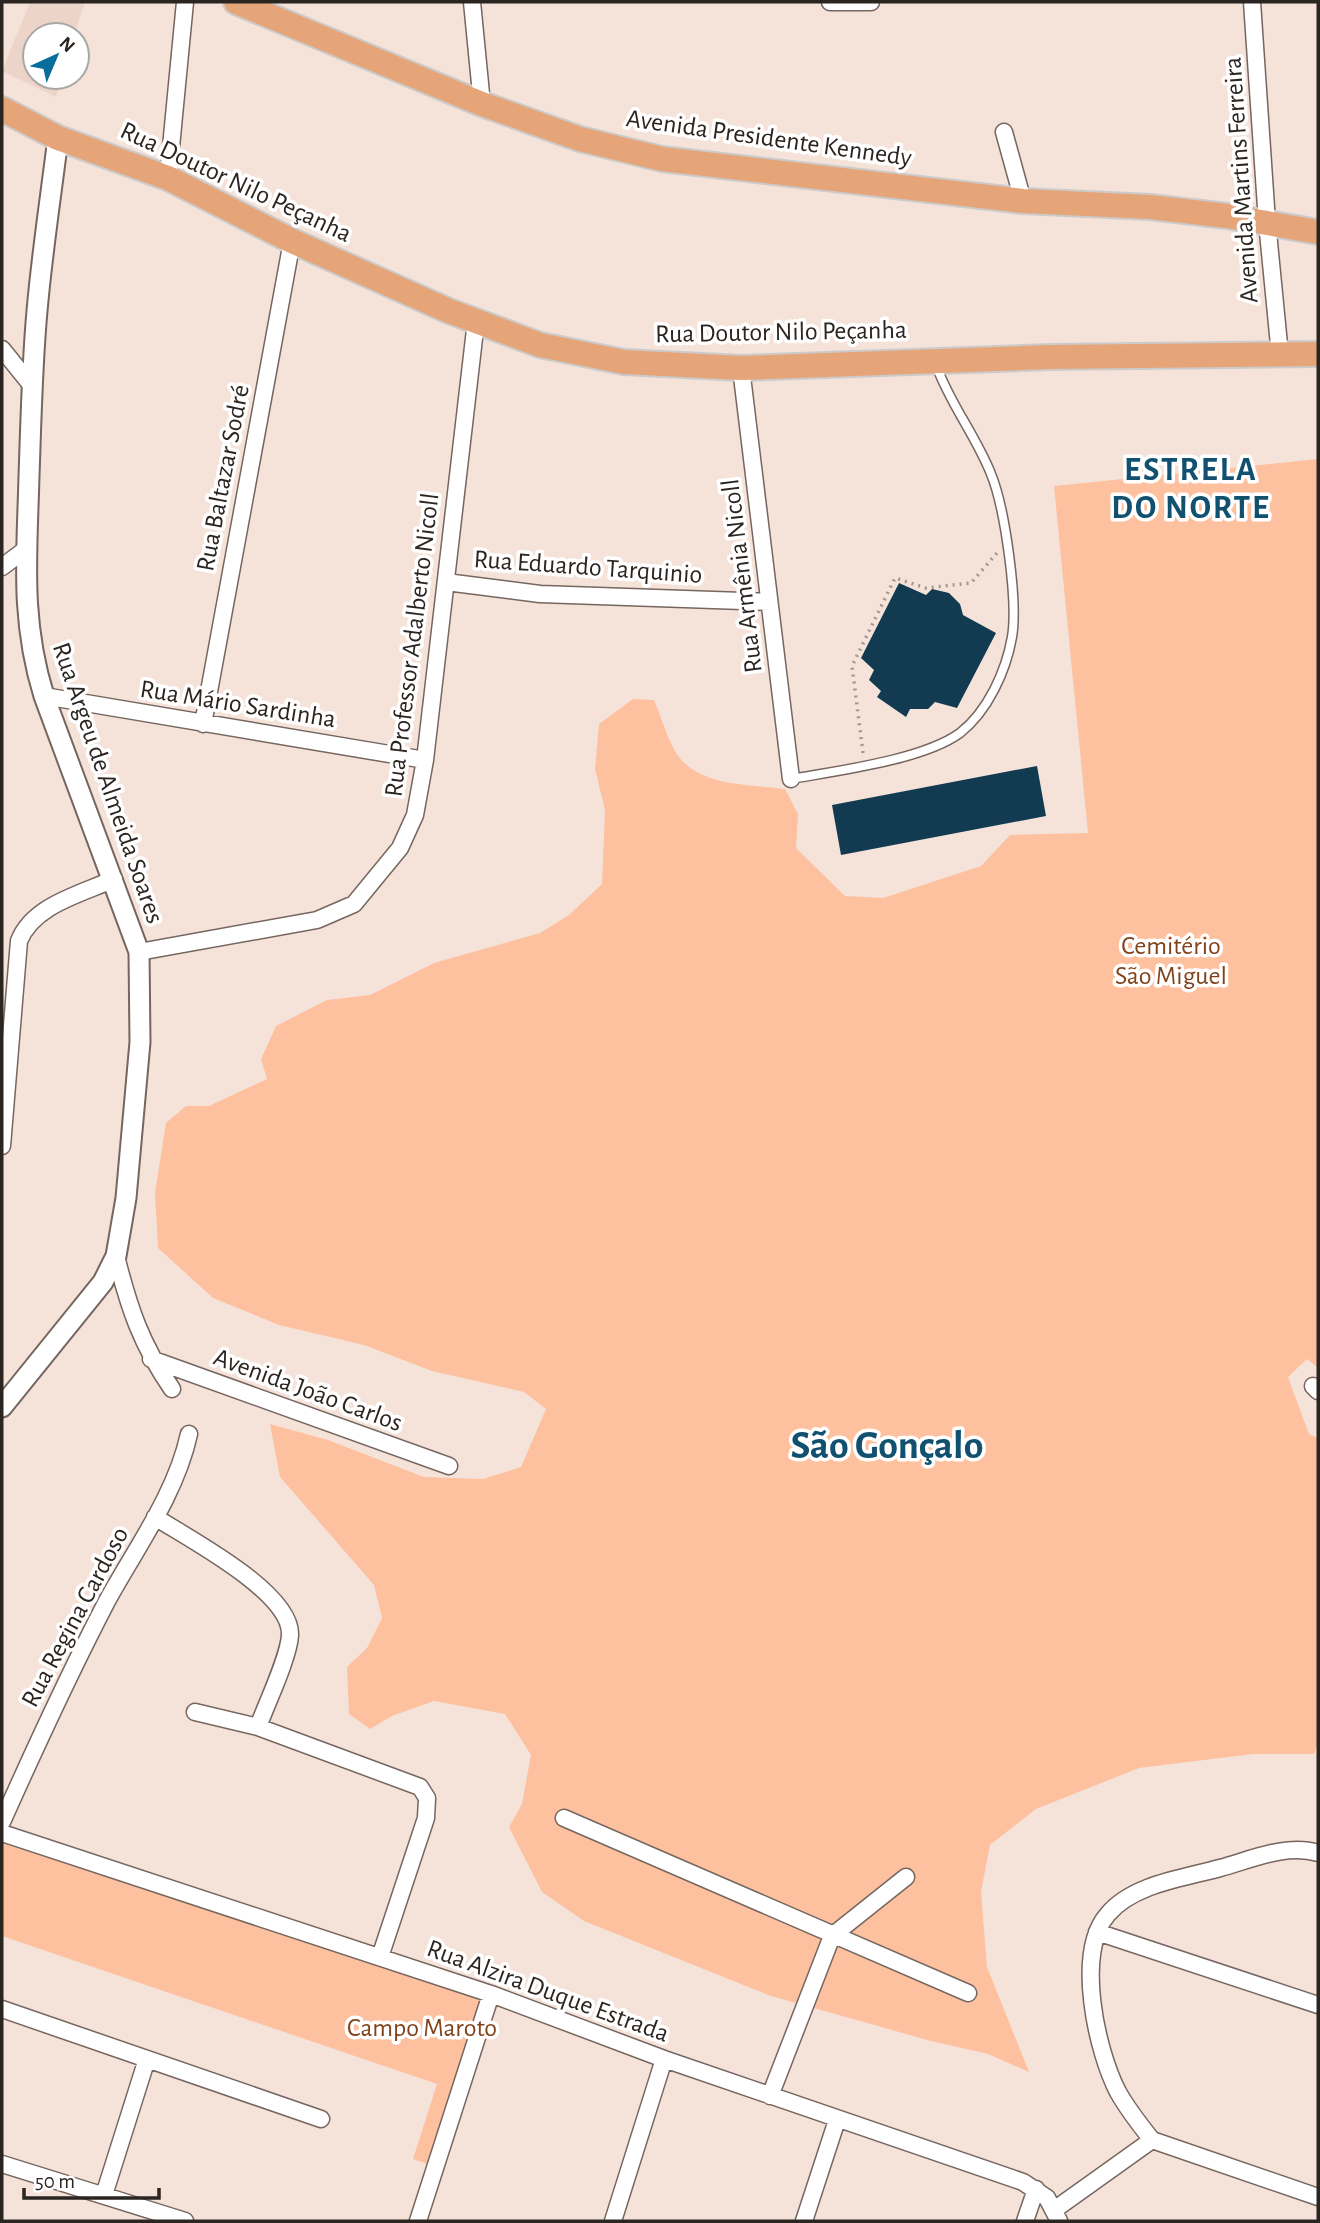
<svg xmlns="http://www.w3.org/2000/svg" width="1320" height="2223" viewBox="0 0 1320 2223" font-family="'Alegreya Sans',sans-serif">
  <style>
    .built { fill: #edd4c8 }
    .green { fill: #fdc1a0 }
    .building { fill: #123a50 }
    .lines { fill: none; stroke-linecap: round; stroke-linejoin: round }
    .service-casing { stroke: #75665f; stroke-width: 11 }
    .minor-casing { stroke: #75665f; stroke-width: 19 }
    .tertiary-casing { stroke: #75665f; stroke-width: 23 }
    .primary-casing { stroke: #cccbca; stroke-width: 28 }
    .path { stroke: #a49790; stroke-width: 3.5; stroke-dasharray: 2 5; stroke-linecap: butt }
    .service { stroke: #fff; stroke-width: 8 }
    .minor { stroke: #fff; stroke-width: 16 }
    .tertiary { stroke: #fff; stroke-width: 19 }
    .primary { stroke: #e5a579; stroke-width: 24 }
    .labels { text-anchor: middle; dominant-baseline: central; stroke-width: 7; stroke-linejoin: round; paint-order: stroke }
    .street-label { font-size: 26px; fill: #2b2521; stroke: #fff }
    .park-label { font-size: 26px; fill: #82431b; stroke: #fff }
    .district-label { font-size: 33px; font-weight: bold; letter-spacing: 2px; fill: #125070; stroke: #fff }
    .town-label { font-size: 40px; font-weight: bold; fill: #125070; stroke: #fff }
  </style>
  <rect width="100%" height="100%" fill="#f5e3da"/>
  <path class="built" d="M30,2H85L74,35H35V77H62L56,97L2,71Z"/>
  <path class="green" d="M1318,459V1368L1307,1359L1288,1377L1309,1434L1318,1438V1743L1314,1754H1253L1139,1768L1036,1809L990,1845L981,1892L987,1967L1029,2072L988,2054L931,2041L771,1996L584,1921L542,1892L509,1827L522,1804L531,1755L505,1714L434,1701L392,1716L370,1729L349,1714L347,1667L367,1648L382,1618L374,1585L280,1477L270,1424L328,1440L424,1477L483,1479L521,1467L546,1409L524,1392L432,1371L364,1345L279,1325L213,1298L158,1248L155,1193L166,1123L186,1106H209L267,1079L261,1059L276,1026L327,1000L370,995L434,963L540,933L569,915L602,884L605,810L595,769L599,724L633,699L654,700C661,716 666,735 675,751C696,787 748,784 785,789L798,814L796,848L845,896L883,898L981,866L1010,835L1088,833L1054,486Z
    M2,1841L483,1998L431,2165L413,2159L437,2084L2,1936Z"/>
  <path class="building" d="M899,583L926,595L932,589L949,593L960,604L963,615L996,633L957,708L935,702L928,709H910L906,717L877,697L881,691L869,680L874,670L861,658Z
    M1037,766L1046,816L841,855L832,805Z"/>
  <g class="lines">
    <g class="service-casing">
      <path id="service" d="M791,779C836,771 923,760 960,733C988,711 1006,671 1012,637C1018,601 1005,508 991,474C976,436 950,404 936,365"/>
    </g>
    <g class="minor-casing">
      <path id="minor" d="M472,2L482,104
        M830,2H871
        M1252,2L1267,222L1280,355
        M1004,132L1023,201
        M168,178L185,2
        M2,349L32,386
        M741,368L791,779
        M2,567L26,549
        M446,582L540,594L769,602
        M44,696L425,760
        M203,724L292,241
        M139,952L317,920L354,904L400,848L415,815L425,760L476,321
        M2,1146L19,941C33,905 81,894 114,879
        M116,1256C129,1308 141,1344 172,1389
        M151,1359L449,1466
        M1313,1386L1318,1391
        M155,1517C187,1538 292,1592 290,1635C289,1657 266,1705 258,1727
        M195,1712L258,1727L420,1787L427,1798L426,1818L380,1957
        M564,1818L968,1993
        M2,1822C35,1748 69,1674 107,1601C136,1548 176,1494 189,1434
        M2,1833L491,1994L664,2059L1023,2182L1047,2198L1059,2221
        M1097,1932L1318,2005
        M2,2009L321,2119
        M770,2096L832,1936L906,1877
        M1152,2140C1140,2125 1128,2110 1118,2092C1097,2052 1074,1952 1108,1914C1133,1884 1184,1878 1220,1868C1250,1860 1287,1843 1318,1853
        M1152,2140L1318,2197
        M2,2164L185,2221
        M104,2195L146,2062
        M1054,2210L1152,2140
        M418,2221L491,1994
        M613,2221L664,2059
        M804,2221L837,2120
        M1025,2221L1036,2189"/>
    </g>
    <g class="tertiary-casing">
      <path id="tertiary" d="M2,1407L103,1282L116,1256L126,1198L140,1042L139,952L44,696C20,619 27,555 29,476C31,421 32,366 37,311C42,253 51,195 58,138"/>
    </g>
    <g class="primary-casing">
      <path id="primary" d="M236,2L482,104L580,139L662,159L1023,201L1150,207L1227,216L1318,232
        M2,109L58,138L168,178L292,241L449,311L540,345L624,362L741,368L1050,357L1318,354"/>
    </g>
    <path class="path" d="M863,753L852,666L895,578L926,588L971,583L997,553"/>
    <use href="#service" class="service"/>
    <use href="#minor" class="minor"/>
    <use href="#tertiary" class="tertiary"/>
    <use href="#primary" class="primary"/>
  </g>
  <g class="labels">
    <g class="street-label">
      <text transform="translate(769 138) rotate(8)">Avenida Presidente Kennedy</text>
      <text transform="translate(1241 180) rotate(-94)">Avenida Martins Ferreira</text>
      <text transform="translate(236 182) rotate(25)">Rua Doutor Nilo Peçanha</text>
      <text transform="translate(781 332) rotate(-1)">Rua Doutor Nilo Peçanha</text>
      <text transform="translate(223 478) rotate(-79)">Rua Baltazar Sodré</text>
      <text transform="translate(588 567) rotate(4)">Rua Eduardo Tarquinio</text>
      <text transform="translate(742 576) rotate(-97)">Rua Armênia Nicoll</text>
      <text transform="translate(412 645) rotate(-83)">Rua Professor Adalberto Nicoll</text>
      <text transform="translate(238 704) rotate(9)">Rua Mário Sardinha</text>
      <text transform="translate(108 783) rotate(71)">Rua Argeu de Almeida Soares</text>
      <text transform="translate(308 1390) rotate(20)">Avenida João Carlos</text>
      <text transform="translate(75 1617) rotate(-62)">Rua Regina Cardoso</text>
      <text transform="translate(548 1991) rotate(20)">Rua Alzira Duque Estrada</text>
    </g>
    <g class="park-label">
      <text x="1171" y="946">Cemitério<tspan x="1171" dy="30">São Miguel</tspan></text>
      <text x="422" y="2028">Campo Maroto</text>
    </g>
    <g class="district-label">
      <text x="1191" y="470">ESTRELA<tspan x="1191" dy="38">DO NORTE</tspan></text>
    </g>
    <g class="town-label">
      <text x="887" y="1446">São Gonçalo</text>
    </g>
  </g>
  <rect width="1320" height="2223" fill="none" stroke="#2b2521" stroke-width="7"/>
  <g transform="translate(56 56) rotate(44)"><circle r="33" fill="#ffffff" stroke="#aaa8a6" stroke-width="2"/>
  <path d="M0-5L12 26L0 18L-12 26Z" fill="#076e9b"/>
  <text y="-10" font-size="19" font-weight="bold" text-anchor="middle" fill="#2b2521">N</text>
  </g>
  <path d="M24 2188v10h135v-10" fill="none" stroke="#2b2521" stroke-width="3.5"/>
  <text x="35" y="2188" font-size="21" fill="#2b2521" stroke="#ffffff" stroke-width="5" paint-order="stroke">50 m</text>
</svg>
